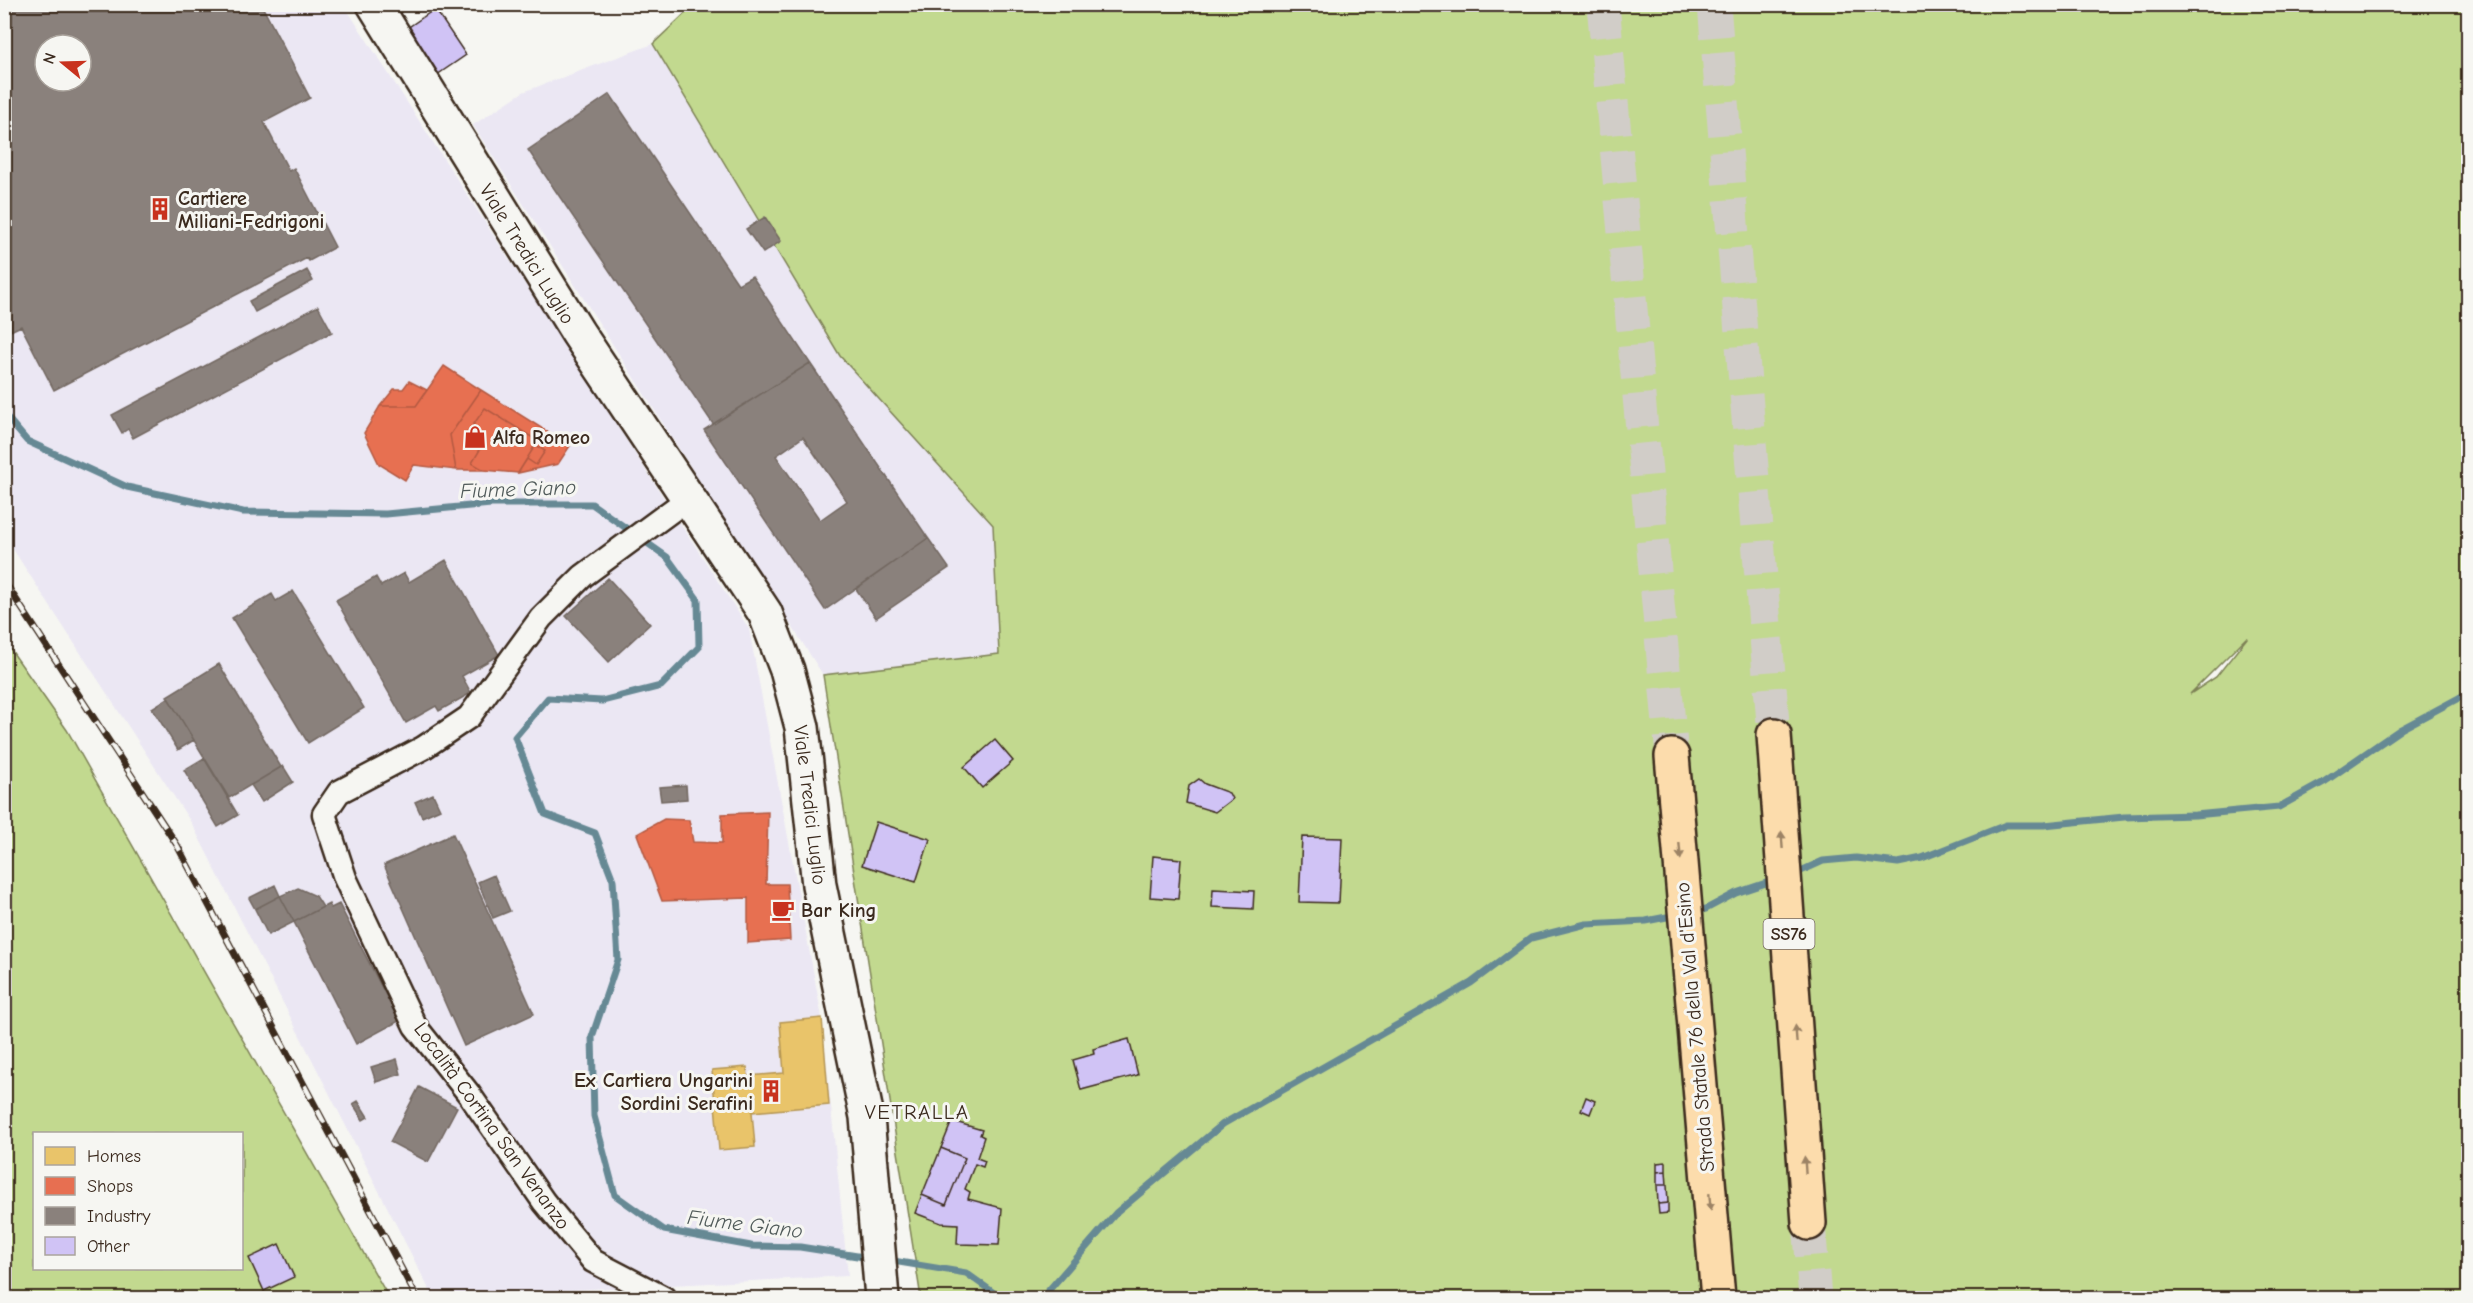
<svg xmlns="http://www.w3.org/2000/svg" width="2473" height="1303" viewBox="0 0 2473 1303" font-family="'Comic Neue',sans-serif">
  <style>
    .built { fill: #ebe7f3; fill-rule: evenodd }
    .green { fill: #c2d98f; stroke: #7e8256; stroke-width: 1.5; fill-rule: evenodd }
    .homes { fill: #e9c46a; stroke: #b59653; stroke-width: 1.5 }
    .shops { fill: #e76f51; stroke: #b35a42; stroke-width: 1.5 }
    .industry { fill: #8a817c; stroke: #726760; stroke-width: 1.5; fill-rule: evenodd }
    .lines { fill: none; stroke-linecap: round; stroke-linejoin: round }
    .stream { stroke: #668994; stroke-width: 7 }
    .building { fill: #d0c3f5; stroke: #3b2a1e; stroke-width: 1.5 }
    .highway-tunnel { stroke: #d1cdc8; stroke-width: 33; stroke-dasharray: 33 16; stroke-linecap: butt }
    .street-casing { stroke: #3b2a1e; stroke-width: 27 }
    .secondary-casing { stroke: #3b2a1e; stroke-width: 38 }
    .highway-casing { stroke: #3b2a1e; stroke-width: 38 }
    .street { stroke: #f6f6f2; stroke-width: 22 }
    .secondary { stroke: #f6f6f2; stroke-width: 33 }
    .highway { stroke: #fcdcac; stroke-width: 33 }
    .rail-casing { stroke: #3b2a1e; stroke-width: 7 }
    .rail { stroke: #f6f6f2; stroke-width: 4.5; stroke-dasharray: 14; stroke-linecap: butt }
    .oneway { fill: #9c8365 }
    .labels { text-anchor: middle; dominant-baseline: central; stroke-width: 6; stroke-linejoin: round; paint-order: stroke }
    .shield { fill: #f6f6f2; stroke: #73675e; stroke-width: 1.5 }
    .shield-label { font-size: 18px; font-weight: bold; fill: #3b2a1e }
    .poi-label { font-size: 20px; font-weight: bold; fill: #3b2a1e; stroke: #f6f6f2; text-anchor: start }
    .street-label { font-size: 20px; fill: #3b2a1e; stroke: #f6f6f2 }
    .water-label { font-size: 21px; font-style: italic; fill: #505a59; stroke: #f6f6f2 }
    .neighbourhood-label { font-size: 21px; letter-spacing: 1.5px; fill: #3b2a1e; stroke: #f6f6f2 }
  </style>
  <rect width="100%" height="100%" fill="#f6f6f2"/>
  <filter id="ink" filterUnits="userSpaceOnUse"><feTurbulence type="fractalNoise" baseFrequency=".0167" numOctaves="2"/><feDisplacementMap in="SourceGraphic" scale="12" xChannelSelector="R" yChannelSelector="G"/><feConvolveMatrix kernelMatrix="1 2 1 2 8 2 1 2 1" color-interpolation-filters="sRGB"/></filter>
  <g filter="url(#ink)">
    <path class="built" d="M5,5H344L749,629L822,1018L848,1276L433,1297L192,824L5,537ZM45,45H81V81H45Z
      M653,44L840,356L993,525L999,654L823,675L473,125L523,92Z"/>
    <path class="green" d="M695,4L2468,5V1298H921L823,675L999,654L993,525L840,356L653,44ZM2247,638L2216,677L2190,694L2246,638Z
      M4,640L67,730L389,1298H5ZM34,1134H242V1268H34Z"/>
    <path class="homes" d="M822,1018L829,1105L752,1112L755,1147L719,1150L712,1070L747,1067L748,1076L784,1073L780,1022Z"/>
    <path class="shops" d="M444,366L481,390L450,435L456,470L414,465L405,480L379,464L364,433L380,406H416Z
      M409,381L427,390L416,406H380L394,389H403Z
      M481,390L570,446L558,464L518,473L527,459L536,465L545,451L535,445L538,441L485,408L464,438L481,448L472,463L484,470H456L450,435Z
      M485,408L538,441L518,473L484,470L472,463L481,448L464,438Z
      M535,445L545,451L536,465L527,459Z
      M768,812L766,884H787L790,940L748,943V898L662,901L637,834L664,819L689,820L693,842L722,843V814Z"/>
    <path class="industry" d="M4,4H261L310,98L264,122L289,171L294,168L335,247L309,261L307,258L54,390L21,326L4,334ZM45,45H81V81H45Z
      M610,94L738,284L752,276L810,363L713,424L528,150Z
      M765,217L781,241L763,253L746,229Z
      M307,270L313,281L255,312L249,301Z
      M318,306L332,332L133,438L128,429L122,433L112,415Z
      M810,363L928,538L825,610L704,430ZM803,437L847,501L820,520L776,456Z
      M928,538L949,568L876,618L856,589Z
      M446,560L499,655L462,676L471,693L439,711L436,706L406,723L336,600L376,577L381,586L404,573L409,582Z
      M608,578L650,624L609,662L566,616Z
      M293,591L364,708L308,743L232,618L272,594L276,601Z
      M219,664L281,767L229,798L167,696Z
      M168,698L194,740L178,750L152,708Z
      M204,758L238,815L218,827L184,770Z
      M283,766L293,782L262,802L251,785Z
      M686,785L687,799L661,801L659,787Z
      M433,794L440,809L422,817L415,802Z
      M453,834L534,1014L464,1046L384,865Z
      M494,875L510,911L493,918L478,882Z
      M275,885L280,896L255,909L249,898Z
      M298,888L316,896L323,907L294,922L280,896Z
      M280,896L294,922L268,935L255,909Z
      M329,904L331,908L339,904L399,1021L356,1044L294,922Z
      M397,1059L401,1074L376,1082L371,1067Z
      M419,1087L457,1107L428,1162L390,1142Z
      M358,1101L368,1117L363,1120L353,1104Z"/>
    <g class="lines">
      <path class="stream" d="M4,414L27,441L127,487L243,512L386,514L491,504H592L667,557L698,600L699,647L661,686L602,701L548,698L515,737L545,814L595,833L613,880L618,960L592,1037L594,1116L615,1195L664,1230L751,1246L800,1247L870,1258
        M1792,875L1823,861L1856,858L1898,863L1922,858L2006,825H2044L2124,817L2195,815L2279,807L2324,782L2401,729L2468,693
        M1694,911L1706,909L1736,893L1775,880
        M887,1260L966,1273L1001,1298
        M1042,1298L1116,1213L1223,1124L1471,983L1531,938L1586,924L1646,921L1677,915"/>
    </g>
    <path class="building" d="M435,9L466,55L431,79L400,33Z
      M995,740L1013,761L982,788L964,767Z
      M1199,779L1205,784L1229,793L1232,799L1215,812L1186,803L1189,786Z
      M876,822L930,839L916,882L862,865Z
      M1302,837L1342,838L1339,903L1299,902Z
      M1153,856L1181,859L1178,899L1150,897Z
      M1213,889L1254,891L1253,909L1212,907Z
      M1129,1039L1138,1075L1081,1090L1073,1060L1094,1054L1093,1049Z
      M1586,1097L1595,1101L1590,1114L1581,1110Z
      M952,1121L982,1130L980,1135L984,1137L977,1158L985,1161L983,1167L975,1164L965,1189L970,1192L968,1199L1002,1208L999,1245L957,1244L958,1224L941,1223L915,1213L922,1195L946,1205L965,1158L941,1148Z
      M941,1148L965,1158L946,1205L922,1195Z
      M1666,1162V1171L1657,1172V1163Z
      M1666,1171L1667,1185H1657V1172Z
      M1657,1185H1667L1668,1203L1658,1204Z
      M1668,1203V1213L1659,1214L1658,1204Z
      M279,1244L294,1277L264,1291L249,1258Z
      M315,1292L318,1298H300Z
      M743,1294L795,1298H743Z"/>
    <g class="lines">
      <path class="highway-tunnel" d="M1603,4L1672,756
        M1714,4L1774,735
        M1809,1223L1815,1298"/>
      <g class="street-casing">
        <path id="street" d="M664,1298L593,1261L544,1202L469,1094L415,1026L345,878L324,814L339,792L423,748L469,717L541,618L583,576L689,498"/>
      </g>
      <g class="secondary-casing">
        <path id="secondary" d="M374,4L578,333L765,613L787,670L802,727L819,885L867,1117L882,1298"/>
      </g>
      <g class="highway-casing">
        <path id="highway" d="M1774,735L1809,1223
          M1672,756L1718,1298"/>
      </g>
      <use href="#street" class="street"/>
      <use href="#secondary" class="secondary"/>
      <use href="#highway" class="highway"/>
      <g class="rail-casing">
        <path id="rail" d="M4,581L177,845L417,1298"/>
      </g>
      <use href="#rail" class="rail"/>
    </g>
    <defs><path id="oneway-solid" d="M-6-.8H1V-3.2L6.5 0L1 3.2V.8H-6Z" transform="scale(1.5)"/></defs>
    <g class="oneway">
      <use href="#oneway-solid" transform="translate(1782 840) rotate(-94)"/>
      <use href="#oneway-solid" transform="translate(1680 851) rotate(85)"/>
      <use href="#oneway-solid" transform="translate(1796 1034) rotate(-94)"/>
      <use href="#oneway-solid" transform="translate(1805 1165) rotate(-94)"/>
      <use href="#oneway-solid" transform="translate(1710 1202) rotate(85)"/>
    </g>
  </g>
  <defs>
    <g id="building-bare" transform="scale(1.8)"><path d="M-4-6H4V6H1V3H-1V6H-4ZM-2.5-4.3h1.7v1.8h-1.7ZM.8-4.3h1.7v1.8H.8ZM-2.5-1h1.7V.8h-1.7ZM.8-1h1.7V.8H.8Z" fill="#c8321e" stroke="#f6f6f2" stroke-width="2.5" paint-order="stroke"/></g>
    <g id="shop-bare" transform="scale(1.8)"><path d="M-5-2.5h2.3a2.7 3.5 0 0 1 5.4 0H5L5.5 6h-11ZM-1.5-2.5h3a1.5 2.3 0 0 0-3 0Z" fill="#c8321e" stroke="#f6f6f2" stroke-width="2.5" paint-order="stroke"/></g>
    <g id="cafe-bare" transform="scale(1.8)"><path d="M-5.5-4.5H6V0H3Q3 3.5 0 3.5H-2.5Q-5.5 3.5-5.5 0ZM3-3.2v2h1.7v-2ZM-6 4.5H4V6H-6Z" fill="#c8321e" stroke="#f6f6f2" stroke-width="2.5" paint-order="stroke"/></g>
  </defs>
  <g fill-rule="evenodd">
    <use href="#building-bare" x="160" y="209"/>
    <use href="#shop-bare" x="475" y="437"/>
    <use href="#cafe-bare" x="783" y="910"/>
    <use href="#building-bare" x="771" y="1091"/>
  </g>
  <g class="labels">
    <rect class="shield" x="1763.5" y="919" width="51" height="30" rx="4.5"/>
    <g class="shield-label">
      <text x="1789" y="934">SS76</text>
    </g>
    <g class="poi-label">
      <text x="178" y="198">Cartiere<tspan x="178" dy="23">Miliani-Fedrigoni</tspan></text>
      <text x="493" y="437">Alfa Romeo</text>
      <text x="801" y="910">Bar King</text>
      <text x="753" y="1080" text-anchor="end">Ex Cartiera Ungarini<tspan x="753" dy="23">Sordini Serafini</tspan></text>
    </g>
    <g class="street-label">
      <text transform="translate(527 254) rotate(58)">Viale Tredici Luglio</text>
      <text transform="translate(810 805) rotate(83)">Viale Tredici Luglio</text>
      <text transform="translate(1695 1027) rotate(-95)">Strada Statale 76 della Val d'Esino</text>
      <text transform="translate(492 1126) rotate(54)">Località Cortina San Venanzo</text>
    </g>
    <g class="water-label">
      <text transform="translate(518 489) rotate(-2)">Fiume Giano</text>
      <text transform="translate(745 1224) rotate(7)">Fiume Giano</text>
    </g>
    <g class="neighbourhood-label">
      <text x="917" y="1112">VETRALLA</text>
    </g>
  </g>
  <rect width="2473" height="1303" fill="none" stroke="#f6f6f2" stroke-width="24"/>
  <rect x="12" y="12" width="2449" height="1279" fill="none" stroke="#3b2a1e" stroke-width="2" filter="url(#ink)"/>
  <rect x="33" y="1132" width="210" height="138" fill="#f6f6f2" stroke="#aba49d" stroke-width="1.5"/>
  <rect x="45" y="1147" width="30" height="18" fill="#e9c46a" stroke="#aba49d" stroke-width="1.5"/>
  <text x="87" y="1162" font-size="18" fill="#3b2a1e">Homes</text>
  <rect x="45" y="1177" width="30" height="18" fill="#e76f51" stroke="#aba49d" stroke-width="1.5"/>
  <text x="87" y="1192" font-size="18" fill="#3b2a1e">Shops</text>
  <rect x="45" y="1207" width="30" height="18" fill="#8a817c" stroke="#aba49d" stroke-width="1.5"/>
  <text x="87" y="1222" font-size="18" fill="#3b2a1e">Industry</text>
  <rect x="45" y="1237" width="30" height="18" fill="#d0c3f5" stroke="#aba49d" stroke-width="1.5"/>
  <text x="87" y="1252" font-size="18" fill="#3b2a1e">Other</text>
  <g transform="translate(63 63) rotate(289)"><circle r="28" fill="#f6f6f2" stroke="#aba49d" stroke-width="1.5"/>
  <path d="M0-4.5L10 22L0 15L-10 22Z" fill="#c8321e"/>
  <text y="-9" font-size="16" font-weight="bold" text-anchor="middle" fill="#3b2a1e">N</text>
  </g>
</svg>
